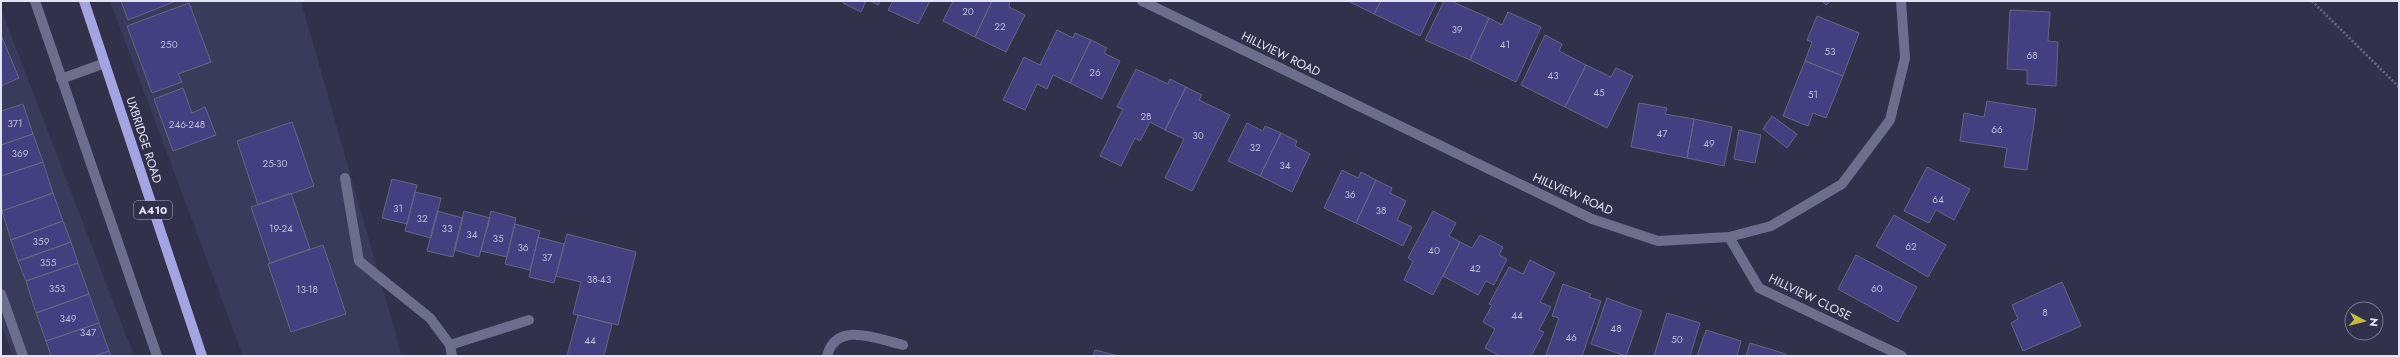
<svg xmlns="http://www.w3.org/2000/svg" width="2400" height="357" viewBox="0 0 2400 357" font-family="Jost,sans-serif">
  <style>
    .built { fill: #3a3a5a }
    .building { fill: #443f80; stroke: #656582 }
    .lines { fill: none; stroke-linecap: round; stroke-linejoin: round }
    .path { stroke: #696980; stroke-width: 2.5; stroke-dasharray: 2 2; stroke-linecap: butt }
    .service { stroke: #6d6d8c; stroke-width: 10 }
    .minor { stroke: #6d6d8c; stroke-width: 10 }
    .primary { stroke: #a4a4e3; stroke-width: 10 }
    .labels { text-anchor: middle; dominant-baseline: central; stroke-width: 3; stroke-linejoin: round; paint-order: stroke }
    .number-label { font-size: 10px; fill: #bbbbd8 }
    .shield { fill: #31314b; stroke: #aeaec2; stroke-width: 1 }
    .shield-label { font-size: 11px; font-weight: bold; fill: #e3e4f5 }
    .street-label { font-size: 12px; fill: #e3e4f5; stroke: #31314b }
  </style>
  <rect width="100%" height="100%" fill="#31314b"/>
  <path class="built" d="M110,1H301L402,356H243Z
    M1,9L134,356H13L1,325Z"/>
  <path class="building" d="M121,1H176L128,20Z
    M843,1H866L861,12L843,3Z
    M871,1H880L878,5Z
    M893,1H930L918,24L888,10Z
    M953,1H992L975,37L943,21Z
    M992,1H1010L1009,7L1025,15L1006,52L975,37Z
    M1348,1H1381L1374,14Z
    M1381,1H1437L1420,36L1374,14Z
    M1444,1H1451L1489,18L1470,60L1425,40Z
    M1822,1H1831L1826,5Z
    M189,3L211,62L178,74L182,82L152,93L127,26Z
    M2010,10L2050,12L2048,41L2058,42L2056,86L2027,84V70L2007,69Z
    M1508,12L1541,27L1516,82L1470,60L1489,18L1502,25Z
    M1817,16L1859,33L1843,76L1805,61L1812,42L1807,40Z
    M1057,30L1073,38L1075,33L1091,40L1070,83L1053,75L1047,89L1037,84L1025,110L1003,100L1024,57L1040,65Z
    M1,35L19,78L1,86Z
    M1545,35L1562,44L1559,51L1586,65L1565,107L1521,85Z
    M1091,40L1107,48L1104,53L1120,61L1102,99L1070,83Z
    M1805,61L1843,76L1826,118L1813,113L1808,126L1783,116Z
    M1586,65L1611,77L1616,68L1633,76L1607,128L1565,107Z
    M1136,69L1168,84L1170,79L1186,87L1165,130L1150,122L1140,141L1135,138L1121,166L1100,156L1123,109L1117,107Z
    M1186,87L1202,95L1199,100L1230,115L1192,191L1165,178L1184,139L1165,130Z
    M183,88L192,113L205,107L216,135L173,151L154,99Z
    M1987,101L2036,109L2027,170L2004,167L2007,148L1960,141L1964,113L1984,117Z
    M1639,103L1667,108L1665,114L1694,119L1687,158L1631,147Z
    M23,104L33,134L1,145V111Z
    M1772,116L1797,134L1787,148L1763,129Z
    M1694,119L1732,127L1724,166L1687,158Z
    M292,122L314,186L258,205L237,141Z
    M1247,123L1263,131L1265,126L1281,133L1260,176L1228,161Z
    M1739,130L1761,135L1755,163L1734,159Z
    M1281,133L1297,141L1295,146L1310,154L1292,192L1260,176Z
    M33,134L43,162L1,176V145Z
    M43,162L53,193L2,211L1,176Z
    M1927,167L1970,189L1954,220L1936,210L1929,223L1904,211Z
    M1342,170L1358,178L1361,172L1376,180L1356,223L1324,208Z
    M392,179L417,185L407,224L382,218Z
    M1376,180L1392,188L1390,193L1406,201L1397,220L1412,227L1403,246L1356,223Z
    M415,192L441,198L431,238L405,231Z
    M53,193L63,221L11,240L2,211Z
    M291,193L310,249L270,263L251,207Z
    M437,211L463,218L453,257L427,251Z
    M464,211L490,218L479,257L454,250Z
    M491,211L516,218L507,257L481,251Z
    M1433,211L1456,223L1449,236L1460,242L1433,295L1404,280L1413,261L1408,258Z
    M1894,215L1946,245L1928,277L1876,246Z
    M63,221L71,242L18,261L11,240Z
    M515,224L540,231L530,270L505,264Z
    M567,234L636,252L618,325L573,314L581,282L556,276Z
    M1480,235L1503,247L1499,255L1507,259L1494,285L1486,281L1478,295L1443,276L1460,242L1472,248Z
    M538,237L564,244L554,283L529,277Z
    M71,242L78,263L26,281L18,261Z
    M323,245L346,314L291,332L268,264Z
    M1856,255L1917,287L1898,322L1838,289Z
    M1530,260L1555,273L1540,302L1551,307L1539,330L1544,332L1531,356H1500L1485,348L1495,329L1483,322L1492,305L1489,304L1509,267L1523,274Z
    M78,263L89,294L36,313L26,281Z
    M2062,282L2081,326L2023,351L2011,323L2018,319L2012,305Z
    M1563,284L1591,294L1589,297L1601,301L1582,356L1546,355L1559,318L1552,316Z
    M89,294L99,323L46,341L36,313Z
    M1607,298L1642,311L1626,356L1591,344Z
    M1667,313L1700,323L1690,356H1654Z
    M578,315L612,324L604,356H567Z
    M99,323L109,351L94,356H51L46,341Z
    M1706,330L1741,341L1737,356H1697Z
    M1750,343L1786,354V356H1746Z
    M1095,350L1119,356H1093Z
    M109,351L111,356H94Z"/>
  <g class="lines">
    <path class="path" d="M2312,1L2399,87"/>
    <path class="service" d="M35,1L157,356
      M61,79L105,63
      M1,294L23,356
      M827,356C836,320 878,339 903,345"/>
    <path class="minor" d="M1142,1L1592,219L1658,241L1729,237L1771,226L1842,184L1890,120L1905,58L1901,1
      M345,178L359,261L430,318L450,345L529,320
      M1729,237L1759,288L1902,356
      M450,345L452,356"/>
    <path class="primary" d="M84,1L202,356"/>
  </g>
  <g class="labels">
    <g class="number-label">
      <text x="968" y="11">20</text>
      <text x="1000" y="26">22</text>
      <text x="1457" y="29">39</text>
      <text x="169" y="44">250</text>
      <text x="1505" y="44">41</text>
      <text x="1830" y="51">53</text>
      <text x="2032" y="55">68</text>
      <text x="1095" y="72">26</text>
      <text x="1553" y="75">43</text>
      <text x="1599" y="92">45</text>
      <text x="1813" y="94">51</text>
      <text x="1146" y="116">28</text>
      <text x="15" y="123">371</text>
      <text x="187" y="124">246-248</text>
      <text x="1997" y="129">66</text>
      <text x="1662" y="133">47</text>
      <text x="1198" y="135">30</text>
      <text x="1709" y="143">49</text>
      <text x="1255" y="147">32</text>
      <text x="20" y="153">369</text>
      <text x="275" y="163">25-30</text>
      <text x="1285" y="165">34</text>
      <text x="1350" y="194">36</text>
      <text x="1938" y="199">64</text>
      <text x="398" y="208">31</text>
      <text x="1381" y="210">38</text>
      <text x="422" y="218">32</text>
      <text x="281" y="228">19-24</text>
      <text x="447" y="228">33</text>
      <text x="472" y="234">34</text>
      <text x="498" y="238">35</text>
      <text x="41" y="241">359</text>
      <text x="1911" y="246">62</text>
      <text x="523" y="247">36</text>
      <text x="1434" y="250">40</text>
      <text x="547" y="257">37</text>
      <text x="48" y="262">355</text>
      <text x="1475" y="268">42</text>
      <text x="599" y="279">38-43</text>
      <text x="57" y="288">353</text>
      <text x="1877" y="288">60</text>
      <text x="307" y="289">13-18</text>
      <text x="2045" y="312">8</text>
      <text x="1517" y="315">44</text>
      <text x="68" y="318">349</text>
      <text x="1616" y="328">48</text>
      <text x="88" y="332">347</text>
      <text x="1571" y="337">46</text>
      <text x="1677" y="339">50</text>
      <text x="590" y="340">44</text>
    </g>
    <rect class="shield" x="134" y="201" width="38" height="18" rx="3"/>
    <g class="shield-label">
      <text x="153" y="210">A410</text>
    </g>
    <g class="street-label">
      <text transform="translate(1281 54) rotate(26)">HILLVIEW ROAD</text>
      <text transform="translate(144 140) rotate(72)">UXBRIDGE ROAD</text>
      <text transform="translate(1573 194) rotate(24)">HILLVIEW ROAD</text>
      <text transform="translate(1810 297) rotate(26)">HILLVIEW CLOSE</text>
    </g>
  </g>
  <rect width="2400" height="357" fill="none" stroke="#e3e4f5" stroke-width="4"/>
  <g transform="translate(2364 321) rotate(97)"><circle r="19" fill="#31314b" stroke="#78798f"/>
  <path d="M0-3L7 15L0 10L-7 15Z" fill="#c7bb3c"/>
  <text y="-6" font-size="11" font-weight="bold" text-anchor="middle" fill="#e3e4f5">N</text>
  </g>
</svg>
